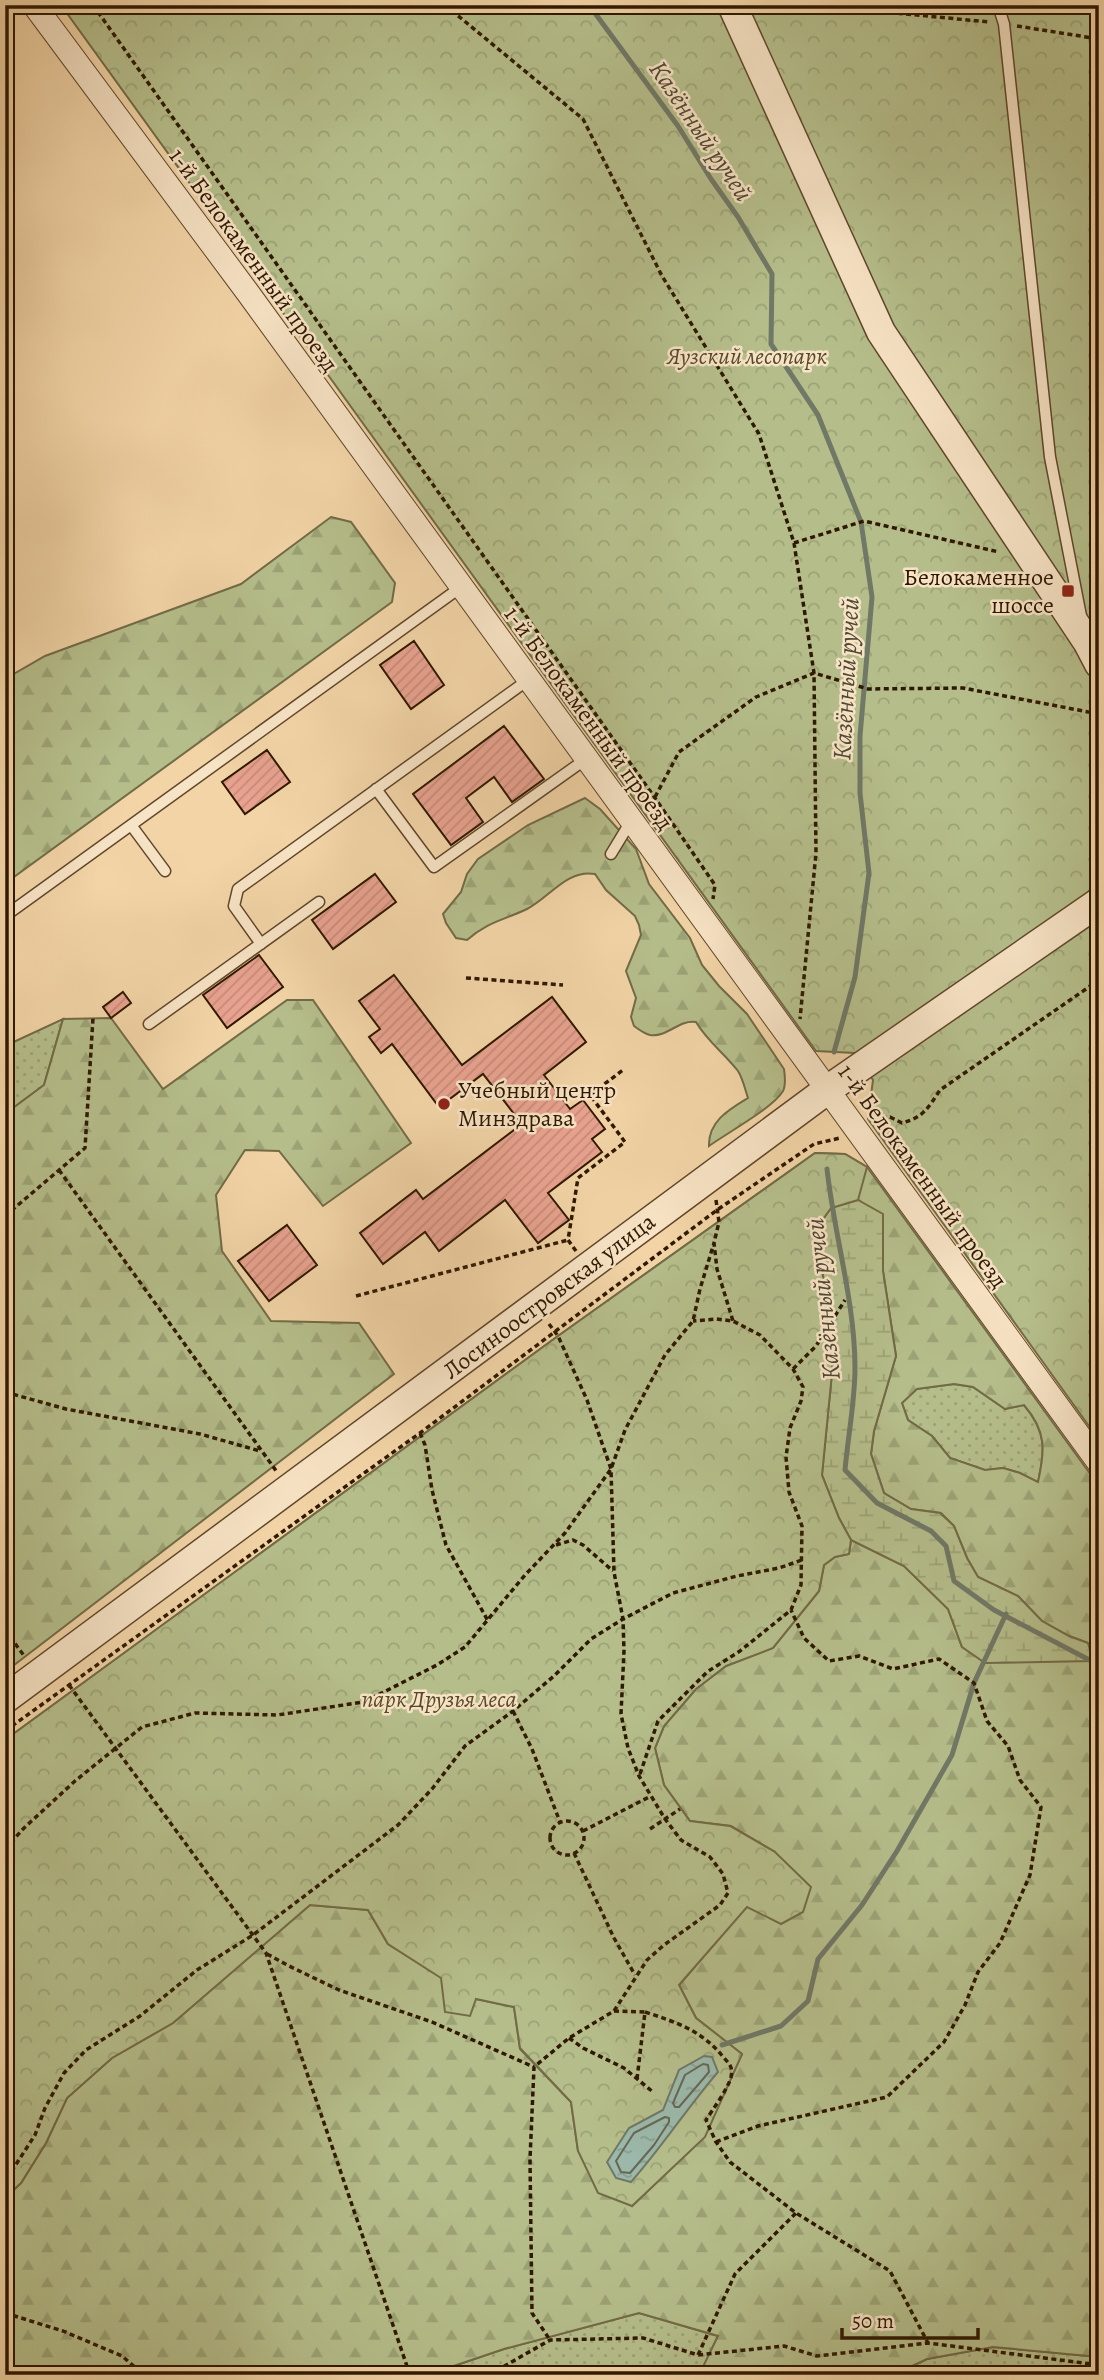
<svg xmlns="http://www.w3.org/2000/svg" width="1104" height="2380" viewBox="0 0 1104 2380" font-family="Alegreya,serif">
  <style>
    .grass { fill: url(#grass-dots); stroke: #726b46; stroke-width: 2 }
    .forest { fill: url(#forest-firs); stroke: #726b46; stroke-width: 2; fill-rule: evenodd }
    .wetland { fill: url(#wetland-marsh); stroke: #726b46; stroke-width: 2 }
    .park { fill: url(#park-crowns); stroke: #726b46; stroke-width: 2 }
    .water { fill: url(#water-ripples); stroke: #707866; stroke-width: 2 }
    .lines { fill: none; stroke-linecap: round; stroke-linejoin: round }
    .shore { stroke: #656855; stroke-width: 2 }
    .stream { stroke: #707866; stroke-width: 5 }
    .building { fill: url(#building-hatch); stroke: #2f1800; stroke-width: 2 }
    .service-casing { stroke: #60472a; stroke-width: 13 }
    .minor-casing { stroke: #60472a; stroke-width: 25 }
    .tertiary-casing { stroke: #60472a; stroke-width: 31 }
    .path { stroke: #2f1800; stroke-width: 3.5; stroke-dasharray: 5 3.5; stroke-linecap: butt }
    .service { stroke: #f7e3c5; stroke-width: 10 }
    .minor { stroke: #f7e3c5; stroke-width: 23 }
    .tertiary { stroke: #f7e3c5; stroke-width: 28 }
    .poi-dot { fill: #8f2418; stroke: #f7e3c5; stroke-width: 2.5 }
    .labels { text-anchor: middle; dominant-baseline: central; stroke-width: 5; stroke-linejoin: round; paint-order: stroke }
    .street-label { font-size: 24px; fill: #2f1800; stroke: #f7e3c5 }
    .park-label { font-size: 24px; font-style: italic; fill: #574a2a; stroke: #f7e3c5 }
    .poi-label { font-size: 24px; fill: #2f1800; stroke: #f7e3c5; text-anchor: end }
    .water-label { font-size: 26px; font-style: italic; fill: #4f4833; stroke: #f7e3c5 }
  </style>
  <defs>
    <pattern id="grass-dots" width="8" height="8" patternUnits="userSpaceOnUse" patternTransform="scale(1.75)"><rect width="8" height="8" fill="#b5be8b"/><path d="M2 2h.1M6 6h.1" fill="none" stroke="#9ca376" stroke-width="1.8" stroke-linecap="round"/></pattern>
    <pattern id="forest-firs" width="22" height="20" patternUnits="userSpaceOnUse" patternTransform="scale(1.75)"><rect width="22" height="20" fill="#b5be8b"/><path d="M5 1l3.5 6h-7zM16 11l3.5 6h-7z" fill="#9ca376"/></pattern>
    <pattern id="wetland-marsh" width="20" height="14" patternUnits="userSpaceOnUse" patternTransform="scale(1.75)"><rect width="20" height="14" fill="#b5be8b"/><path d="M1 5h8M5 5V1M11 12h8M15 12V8" fill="none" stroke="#9ca376"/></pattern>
    <pattern id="park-crowns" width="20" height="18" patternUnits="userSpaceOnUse" patternTransform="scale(1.75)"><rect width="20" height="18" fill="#b5be8b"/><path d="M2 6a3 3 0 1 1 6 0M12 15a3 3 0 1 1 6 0" fill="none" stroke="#9ca376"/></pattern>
    <pattern id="water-ripples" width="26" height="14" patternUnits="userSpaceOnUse" patternTransform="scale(1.75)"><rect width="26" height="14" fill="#9bb8aa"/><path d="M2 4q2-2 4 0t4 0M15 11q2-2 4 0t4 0" fill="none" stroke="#869d90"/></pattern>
    <pattern id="building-hatch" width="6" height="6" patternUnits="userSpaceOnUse" patternTransform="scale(1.75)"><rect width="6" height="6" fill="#e8a28f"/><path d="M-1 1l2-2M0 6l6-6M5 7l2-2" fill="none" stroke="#c78b7a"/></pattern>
  </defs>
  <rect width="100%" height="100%" fill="#f2d4a6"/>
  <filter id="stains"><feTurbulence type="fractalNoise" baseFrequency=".00286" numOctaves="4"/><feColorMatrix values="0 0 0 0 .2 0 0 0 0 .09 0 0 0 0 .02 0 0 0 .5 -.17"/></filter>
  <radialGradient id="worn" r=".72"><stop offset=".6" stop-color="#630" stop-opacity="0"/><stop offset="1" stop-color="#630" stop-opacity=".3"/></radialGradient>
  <path class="grass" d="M63,1019L44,1085L5,1114V1046Z
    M954,1384L973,1387L1005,1409L1024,1405C1047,1432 1045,1450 1038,1483L1020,1473L1003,1468L985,1470L950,1458L932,1436L908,1420L902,1403L916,1389Z
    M639,2313L718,2336L700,2375H427L504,2349Z
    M993,2347L1099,2357V2375H893L927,2359Z"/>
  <path class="forest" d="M331,517L351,522L395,583L392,602L14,877L5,889V679L45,656L241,584Z
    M585,798L600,809L636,849L649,884L690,938L702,965L719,986L747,1014L784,1069C785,1076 786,1085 783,1091C773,1108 727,1133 709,1146C708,1121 730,1109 748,1098C745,1089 743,1079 738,1071C725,1054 707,1041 696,1022C679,1019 667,1038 650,1035C645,1034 638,1029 634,1026L631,1017L636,998L626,971L641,935L639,925L635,916L606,890L595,874C567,869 549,898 527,909C504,920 487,922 467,940L456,938L446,923L443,914L461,892L467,874L478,859L528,825Z
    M287,1000H313L411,1143L323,1206L279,1151L245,1150L216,1195L222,1251L271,1321L359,1323L394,1374L5,1672V1114L44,1085L63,1019L111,1018L163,1089Z
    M815,1153L845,1154L867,1167L1099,1486V2357L993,2347L927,2359L893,2375H699L718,2336L639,2313L504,2349L427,2375H5V2198L21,2183L46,2143L67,2098L112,2058L173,2023L310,1905L368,1910L388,1944L476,1999L514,2007L520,2049L571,2102L578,2151L632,2206L704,2137L742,2054L696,2018L679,1985L747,1906L775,1852L731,1826L690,1821L664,1785L655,1748L664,1726L696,1689L726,1666L773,1648L819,1591L824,1565L835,1557L849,1554L851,1540L904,1566L948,1609L962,1647L1088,1643L1069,1636L1042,1621L1018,1596L978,1577L967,1558L954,1526L941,1513L911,1509L884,1493L871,1454L874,1431L896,1356L883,1271V1215L858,1200L831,1208L5,1740L558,1336ZM954,1384L973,1387L1005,1409L1024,1405C1047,1432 1045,1450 1038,1482L1020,1473L1003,1468L985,1470L950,1458L932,1436L908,1420L902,1403L917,1389Z"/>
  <path class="wetland" d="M858,1200L883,1214V1271L896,1356L874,1431L871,1454L884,1493L911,1509L940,1513L954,1526L967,1558L978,1577L1018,1596L1042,1621L1069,1636L1088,1643L1093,1661L985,1663L962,1647L948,1609L904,1566L851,1540L839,1518L822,1475L832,1373L834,1320L826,1296L816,1229L831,1208Z"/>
  <path class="park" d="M61,5H1099V1440L868,1119L873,1080L855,1053L816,1051Z
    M815,1153L845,1154L867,1167L858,1200L831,1208L816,1229L826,1296L834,1320L832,1373L822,1475L839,1518L851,1540L849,1554L835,1557L824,1565L819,1591L773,1648L726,1666L696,1689L664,1726L655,1748L664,1785L690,1821L730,1826L775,1852L811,1887L803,1912L781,1924L747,1907L679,1985L696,2018L742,2054L705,2137L632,2206L598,2193L578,2151L571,2102L520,2048L514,2007L476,1999L470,2016L445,2012L441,1978L388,1944L368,1910L310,1905L173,2023L112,2058L67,2098L46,2143L21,2183L5,2198V1740L558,1336Z"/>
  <path class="water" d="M704,2056L712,2057L718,2072C687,2108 662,2147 631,2182L616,2178L607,2162L629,2128L663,2110L679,2070Z"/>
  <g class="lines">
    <path class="shore" d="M703,2064L708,2065L709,2072L679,2107H675L673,2103L685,2075Z
      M665,2117L669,2118V2122L654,2145L630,2173L621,2172L616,2161L634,2133Z"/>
    <path class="stream" d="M589,5L678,126L711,179L738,217L772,274L771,344L818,415L861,522L872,597L860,736V793L869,873L855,977L834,1052
      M827,1169C834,1234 855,1302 855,1368C855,1401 848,1436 845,1470L877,1503L931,1531L946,1546L954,1581L994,1610L1099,1665
      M722,2045L781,2026L808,2001L818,1959L862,1905L897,1851L952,1755L974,1683L1006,1614"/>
  </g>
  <path class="building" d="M414,641L444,685L411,709L380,665Z
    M504,726L544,779L512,802L494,777L466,798L483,822L451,845L413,794Z
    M267,750L290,782L245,814L222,782Z
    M375,874L396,902L333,949L312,920Z
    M259,955L283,987L227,1028L203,995Z
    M394,975L462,1065L552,997L586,1042L544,1075L570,1109L583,1100L605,1129L592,1139L602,1152L548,1193L569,1220L538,1243L505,1200L439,1251L425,1232L383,1264L360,1233L416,1190L423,1199L522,1124L483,1074L439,1107L392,1044L381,1053L369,1037L380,1029L359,1001Z
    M123,992L131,1003L111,1018L103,1007Z
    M287,1225L317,1265L269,1301L238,1261Z"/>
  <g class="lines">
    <g class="service-casing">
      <path id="service" d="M998,5L1004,24L1050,457L1081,616
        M376,789L434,867L586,759
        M131,825L165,871
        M611,854L631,821
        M5,916L461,587
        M261,944L234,906L238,889L528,680
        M149,1024L319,902"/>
    </g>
    <g class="minor-casing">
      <path id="minor" d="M34,5L248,293L1099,1463"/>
    </g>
    <g class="tertiary-casing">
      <path id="tertiary" d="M732,5L881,332L1088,643L1099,664
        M5,1699L827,1090L1099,902"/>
    </g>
    <path class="path" d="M93,5L655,798L715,885L713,899
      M445,5L583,119L662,276L759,434L794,543L814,673L816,853L800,1019
      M813,5L989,22
      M1017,26L1099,39
      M794,543L864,521L999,552
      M1091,590L1099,605
      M655,797L679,752L756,697L814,673L868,689L963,688L1099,714
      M466,978L563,985
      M873,1118L890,1117L902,1123C924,1117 928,1108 940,1090L1099,980
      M59,1170L277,1472
      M716,1200L719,1222L714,1243L717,1269L733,1321
      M5,1216L85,1148L93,1018
      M576,1251L568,1240L578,1178L625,1142L590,1095L623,1070
      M356,1296L568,1240
      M549,1324L558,1336L587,1400L611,1469L614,1572L623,1619L624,1651L621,1714L628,1748L639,1776L665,1819L681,1840L710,1857L723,1874L728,1893L720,1905L664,1945L647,1960L614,2011L569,2038L534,2067L530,2159L532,2313L550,2340
      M793,1369L816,1346L845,1300
      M5,1392L66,1409L200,1434L260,1451
      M420,1433L425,1445L432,1490L446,1545L488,1621
      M556,1545L573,1540L583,1545L613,1571
      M5,1630L25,1657
      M69,1685L266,1953L410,2375
      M513,1711L532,1749L560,1822
      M5,1731L420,1433L717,1210L814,1144L840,1138
      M640,1774L658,1721L707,1672L740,1651L791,1610L801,1585L802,1526L789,1492L786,1457L790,1428L801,1401L803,1387L793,1369L760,1335L733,1321L716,1319L693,1321
      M550 1838a17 17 0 1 1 34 0a17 17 0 1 1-34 0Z
      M650,1829L680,1809
      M583,1831L651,1796
      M5,1849L24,1828L75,1781L142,1727L195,1713L277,1715L364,1702L437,1665L465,1647L525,1575L565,1533L611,1469L625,1430L665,1355L693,1321L700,1289L714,1243
      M574,1853L614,1938L635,1975
      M267,1954L289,1966L339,1990L432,2022L534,2067
      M614,2011L645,2012L637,2079
      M645,2012C676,2022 703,2031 724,2058C730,2064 733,2068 731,2077C728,2089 713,2109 706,2120L716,2142L730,2162L796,2213L890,2271L928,2343
      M569,2038L583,2048L624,2068L653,2092
      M716,2142L758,2126L887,2097L944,2042L965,2005L978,1972L1000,1943L1030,1875L1041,1807L1020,1780L1008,1746L987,1721L974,1683L939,1659L893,1669L859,1656L829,1661L804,1638L791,1610
      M5,2177L13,2169L35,2135L45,2108L64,2073L86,2050L140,2016L197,1970L253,1935L398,1825L432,1789L465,1746L513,1711L554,1676L591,1639L623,1619L673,1593L737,1576L779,1568L802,1560
      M5,2313L63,2331L122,2356L144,2375
      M698,2355L735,2274L796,2213
      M489,2375L550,2340L643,2338L698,2355L784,2346L817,2356L928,2343L1099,2365"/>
    <use href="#service" class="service"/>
    <use href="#minor" class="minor"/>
    <use href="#tertiary" class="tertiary"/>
  </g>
  <g class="poi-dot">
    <rect x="1061" y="584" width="14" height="14" rx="3.5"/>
    <circle cx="444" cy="1104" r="7"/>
  </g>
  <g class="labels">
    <g class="street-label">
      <text transform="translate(254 260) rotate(54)">1-й Белокаменный проезд</text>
      <text transform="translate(589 718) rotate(54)">1-й Белокаменный проезд</text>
      <text transform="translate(923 1176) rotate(54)">1-й Белокаменный проезд</text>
      <text transform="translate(549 1296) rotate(-37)">Лосиноостровская улица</text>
    </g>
    <g class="park-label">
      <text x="747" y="356">Яузский лесопарк</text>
      <text x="439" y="1699">парк Друзья леса</text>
    </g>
    <g class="poi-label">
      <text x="1054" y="577">Белокаменное<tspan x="1054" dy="28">шоссе</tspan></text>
      <text x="458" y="1090" text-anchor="start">Учебный центр<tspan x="458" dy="28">Минздрава</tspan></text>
    </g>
    <g class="water-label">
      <text transform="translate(701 131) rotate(56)">Казённый ручей</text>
      <text transform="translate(846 679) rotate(-87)">Казённый ручей</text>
      <text transform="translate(823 1299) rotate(-96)">Казённый ручей</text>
    </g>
  </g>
  <rect width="1104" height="2380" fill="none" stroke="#f2d4a6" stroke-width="28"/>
  <rect x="7" y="7" width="1090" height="2366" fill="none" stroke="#2f1800" stroke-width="3.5"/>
  <rect x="14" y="14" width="1076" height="2352" fill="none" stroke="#2f1800" stroke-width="2"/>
  <path d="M842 2328v10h136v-10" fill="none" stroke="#2f1800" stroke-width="3.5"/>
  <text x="852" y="2328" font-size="21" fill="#2f1800" stroke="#f7e3c5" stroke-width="5" paint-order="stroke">50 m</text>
  <rect width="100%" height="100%" filter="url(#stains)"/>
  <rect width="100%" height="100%" fill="url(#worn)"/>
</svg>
